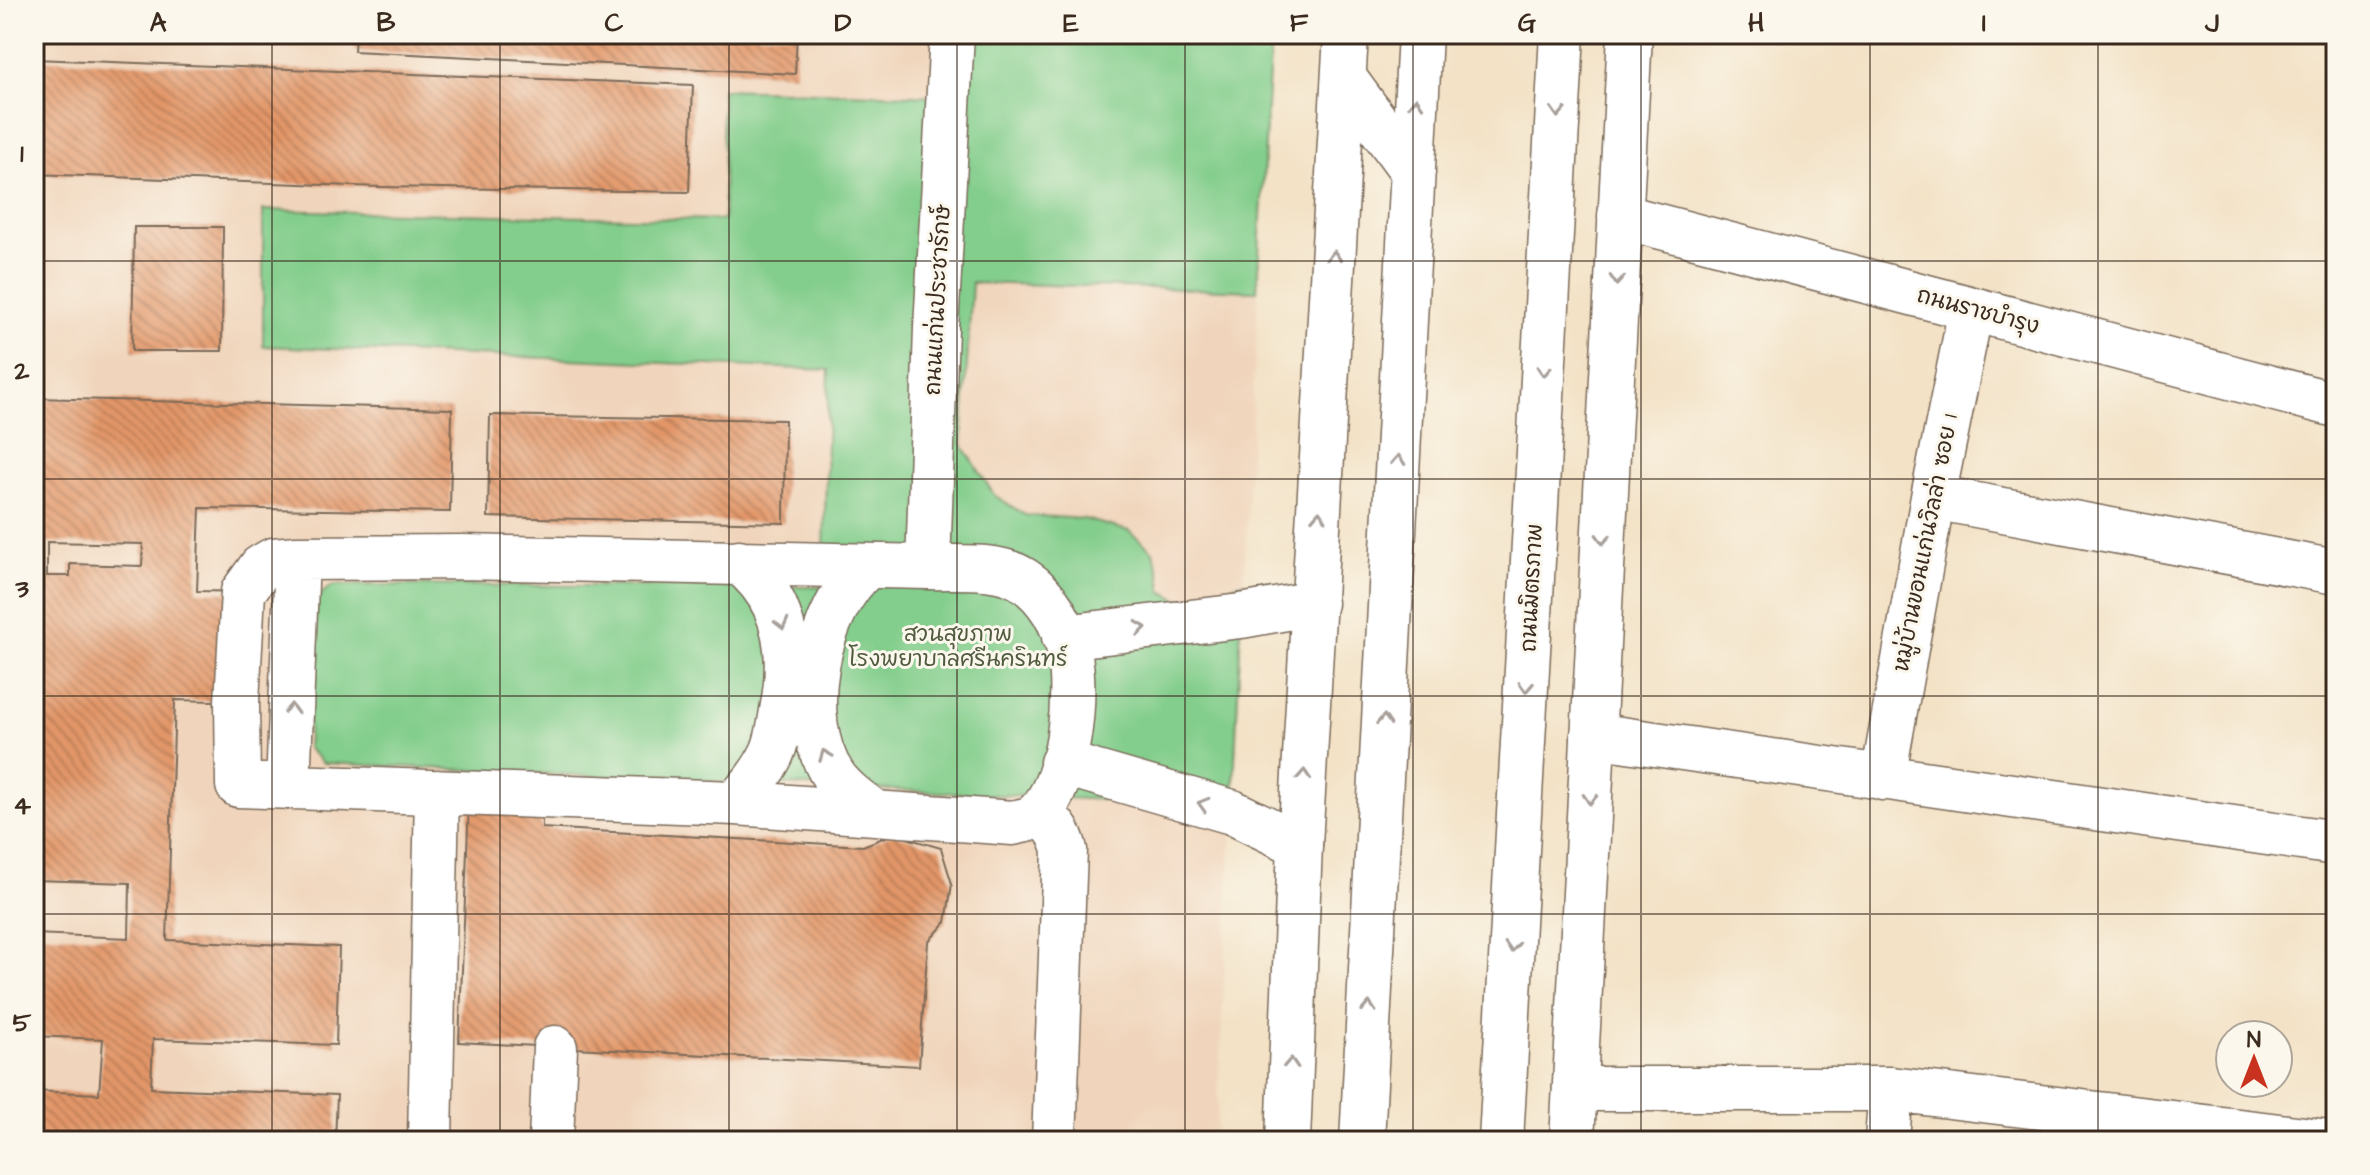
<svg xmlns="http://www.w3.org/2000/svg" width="2370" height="1175" viewBox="0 0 2370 1175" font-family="'Architects Daughter','Playpen Sans Thai',sans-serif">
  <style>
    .built { fill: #f0d5bc }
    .green { fill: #83ce8c; stroke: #5f7c55; stroke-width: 2 }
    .building { fill: url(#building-back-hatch); fill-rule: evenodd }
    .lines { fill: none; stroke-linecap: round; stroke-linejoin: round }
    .minor-casing { stroke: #7b6a59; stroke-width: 47 }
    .major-casing { stroke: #7b6a59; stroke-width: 47 }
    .minor { stroke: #fff; stroke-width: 44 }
    .major { stroke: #fff; stroke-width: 44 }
    .oneway { stroke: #a79f9a }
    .grid { fill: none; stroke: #3b2a1e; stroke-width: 2; stroke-opacity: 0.55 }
    .labels { text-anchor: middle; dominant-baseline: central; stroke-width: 6; stroke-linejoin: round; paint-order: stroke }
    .street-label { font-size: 22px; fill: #3b2a1e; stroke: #fbf7ec }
    .park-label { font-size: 22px; fill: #515b3f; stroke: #fbf7ec }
    .neatline { fill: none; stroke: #3b2a1e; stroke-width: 3 }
    .grid-label { font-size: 26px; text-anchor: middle; font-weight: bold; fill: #3b2a1e }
  </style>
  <defs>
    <pattern id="building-back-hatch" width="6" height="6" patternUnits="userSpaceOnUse" patternTransform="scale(2)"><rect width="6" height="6" fill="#e29668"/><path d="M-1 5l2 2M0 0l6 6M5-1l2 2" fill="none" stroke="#b87b55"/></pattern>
  </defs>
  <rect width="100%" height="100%" fill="#fbf7ec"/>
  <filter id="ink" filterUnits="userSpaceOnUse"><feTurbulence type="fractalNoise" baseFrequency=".0125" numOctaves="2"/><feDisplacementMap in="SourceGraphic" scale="16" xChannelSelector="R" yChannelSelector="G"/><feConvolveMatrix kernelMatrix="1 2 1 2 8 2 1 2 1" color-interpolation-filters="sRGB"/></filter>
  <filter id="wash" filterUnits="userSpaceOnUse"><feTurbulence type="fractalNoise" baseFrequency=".006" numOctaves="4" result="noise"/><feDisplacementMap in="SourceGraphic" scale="32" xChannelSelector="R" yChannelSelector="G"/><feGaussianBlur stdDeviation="1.8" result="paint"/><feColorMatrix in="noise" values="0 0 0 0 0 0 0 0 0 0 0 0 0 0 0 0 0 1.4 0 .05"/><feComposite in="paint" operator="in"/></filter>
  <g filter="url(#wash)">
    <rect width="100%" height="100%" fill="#f3e2c6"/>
    <path class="built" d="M34,34H1271L1216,1141H34Z"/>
    <path class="green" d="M972,34H1271L1257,291L972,283L962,444L994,495L1025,515L1084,519L1129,531L1153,551L1160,573L1162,591L1179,600L1202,598L1243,582L1233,806L323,763L307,748L317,597L333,585L823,587L829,370L263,346V210L724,220L722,89L969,97Z"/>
    <g id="blocks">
      <path class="building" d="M355,34H797L795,74L354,51Z
        M34,59L693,85L689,192L381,187L34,174Z
        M134,227H223L222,351H132Z
        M34,398L452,409L450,512L200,508L197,591L257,592L253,702L175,700L167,940L339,947L336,1045L153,1039L151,1088L337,1095L335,1141H34V1091L99,1094L103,1039L34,1036V934L129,938L130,883L34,880ZM47,542L143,544L142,566L70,564V576H47Z
        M490,415L785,420L784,523L488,517Z
        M469,803L542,806V828L863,846L893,834L941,848L952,884L946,922L928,942L919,1066L459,1042Z"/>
    </g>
  </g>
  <g filter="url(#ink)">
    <use href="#blocks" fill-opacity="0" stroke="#7b6a59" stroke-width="2"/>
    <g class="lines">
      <g class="minor-casing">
        <path id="minor" d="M1620,216L2336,405
          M1933,497L2336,572
          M463,557L928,567C957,568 999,563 1024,580C1047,595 1064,624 1069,651C1078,693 1070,786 1036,815C1030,820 1021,821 1013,823L736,803L238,785L237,702L243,592L261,567L273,560L297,558Z
          M868,566C816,609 796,718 833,775C843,790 860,802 874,812
          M928,567L936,328L952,34
          M1064,637L1241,616L1315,603
          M1593,735L2336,843
          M1062,763L1232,812L1300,845
          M1883,778L1933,497L1971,309
          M288,787L297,558
          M736,803C750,787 763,772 772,753C779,737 780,721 783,705C793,650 785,597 739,562
          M1039,812C1053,824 1061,832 1065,850L1054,1141
          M1575,1089H1891L2321,1141
          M430,1141L437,792
          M551,1141L555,1048
          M1887,1141L1891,1089"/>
      </g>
      <g class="major-casing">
        <path id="major" d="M1344,78L1413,172
          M1288,1141L1300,845L1346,34
          M1362,1141L1420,34
          M1501,1141L1562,34
          M1572,1141L1630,34"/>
      </g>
      <use href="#minor" class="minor"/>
      <use href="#major" class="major"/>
    </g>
    <defs><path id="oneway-chevron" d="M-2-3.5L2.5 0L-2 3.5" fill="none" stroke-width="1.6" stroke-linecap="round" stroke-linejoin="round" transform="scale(2)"/></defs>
    <g class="oneway">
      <use href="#oneway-chevron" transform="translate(1416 103) rotate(-87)"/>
      <use href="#oneway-chevron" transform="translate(1558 112) rotate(93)"/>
      <use href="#oneway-chevron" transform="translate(1334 256) rotate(-87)"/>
      <use href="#oneway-chevron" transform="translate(1617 280) rotate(93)"/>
      <use href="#oneway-chevron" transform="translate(1544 371) rotate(93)"/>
      <use href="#oneway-chevron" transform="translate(1398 460) rotate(-87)"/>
      <use href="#oneway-chevron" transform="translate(1319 516) rotate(-87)"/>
      <use href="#oneway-chevron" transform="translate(1603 539) rotate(93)"/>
      <use href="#oneway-chevron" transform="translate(782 624) rotate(76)"/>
      <use href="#oneway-chevron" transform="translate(1141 628) rotate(-7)"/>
      <use href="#oneway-chevron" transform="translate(1526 687) rotate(93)"/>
      <use href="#oneway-chevron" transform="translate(291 709) rotate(-88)"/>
      <use href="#oneway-chevron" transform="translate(1384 720) rotate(-87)"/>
      <use href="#oneway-chevron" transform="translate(825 755) rotate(-111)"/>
      <use href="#oneway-chevron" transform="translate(1304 775) rotate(-87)"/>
      <use href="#oneway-chevron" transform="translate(1590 799) rotate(93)"/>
      <use href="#oneway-chevron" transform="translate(1203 804) rotate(-164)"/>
      <use href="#oneway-chevron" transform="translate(1512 947) rotate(93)"/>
      <use href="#oneway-chevron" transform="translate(1369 1007) rotate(-87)"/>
      <use href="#oneway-chevron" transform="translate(1291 1063) rotate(-87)"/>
    </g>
  </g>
  <path class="grid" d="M272,34V1141M500,34V1141M729,34V1141M957,34V1141M1185,34V1141M1413,34V1141M1641,34V1141M1870,34V1141M2098,34V1141M34,261H2336M34,479H2336M34,696H2336M34,914H2336"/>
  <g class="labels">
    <g class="street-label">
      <text transform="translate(938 300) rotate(-87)">ถนนแก่นประชารักษ์</text>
      <text transform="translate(1978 311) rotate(15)">ถนนราชบำรุง</text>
      <text transform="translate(1926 543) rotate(-79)">หมู่บ้านขอนแก่นวิลล่า ซอย 1</text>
      <text transform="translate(1532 588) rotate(-87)">ถนนมิตรภาพ</text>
    </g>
    <g class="park-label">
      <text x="958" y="634">สวนสุขภาพ<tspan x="958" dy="25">โรงพยาบาลศรีนครินทร์</tspan></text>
    </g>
  </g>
  <rect width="2370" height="1175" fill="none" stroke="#fbf7ec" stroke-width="88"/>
  <g transform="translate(2254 1059)"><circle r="38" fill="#fbf7ec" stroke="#aea59a" stroke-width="2"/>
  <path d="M0-6L14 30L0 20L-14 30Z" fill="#c8321e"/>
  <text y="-12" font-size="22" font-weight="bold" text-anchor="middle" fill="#3b2a1e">N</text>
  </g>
  <rect x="44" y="44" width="2282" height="1087" class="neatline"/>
  <g class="grid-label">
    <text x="158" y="31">A</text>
    <text x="386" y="31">B</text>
    <text x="614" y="31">C</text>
    <text x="843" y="31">D</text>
    <text x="1071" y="31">E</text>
    <text x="1299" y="31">F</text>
    <text x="1527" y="31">G</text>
    <text x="1756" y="31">H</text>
    <text x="1984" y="31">I</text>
    <text x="2212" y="31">J</text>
    <text x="22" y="162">1</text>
    <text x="22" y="379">2</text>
    <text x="22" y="597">3</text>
    <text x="22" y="814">4</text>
    <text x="22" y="1031">5</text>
  </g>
</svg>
